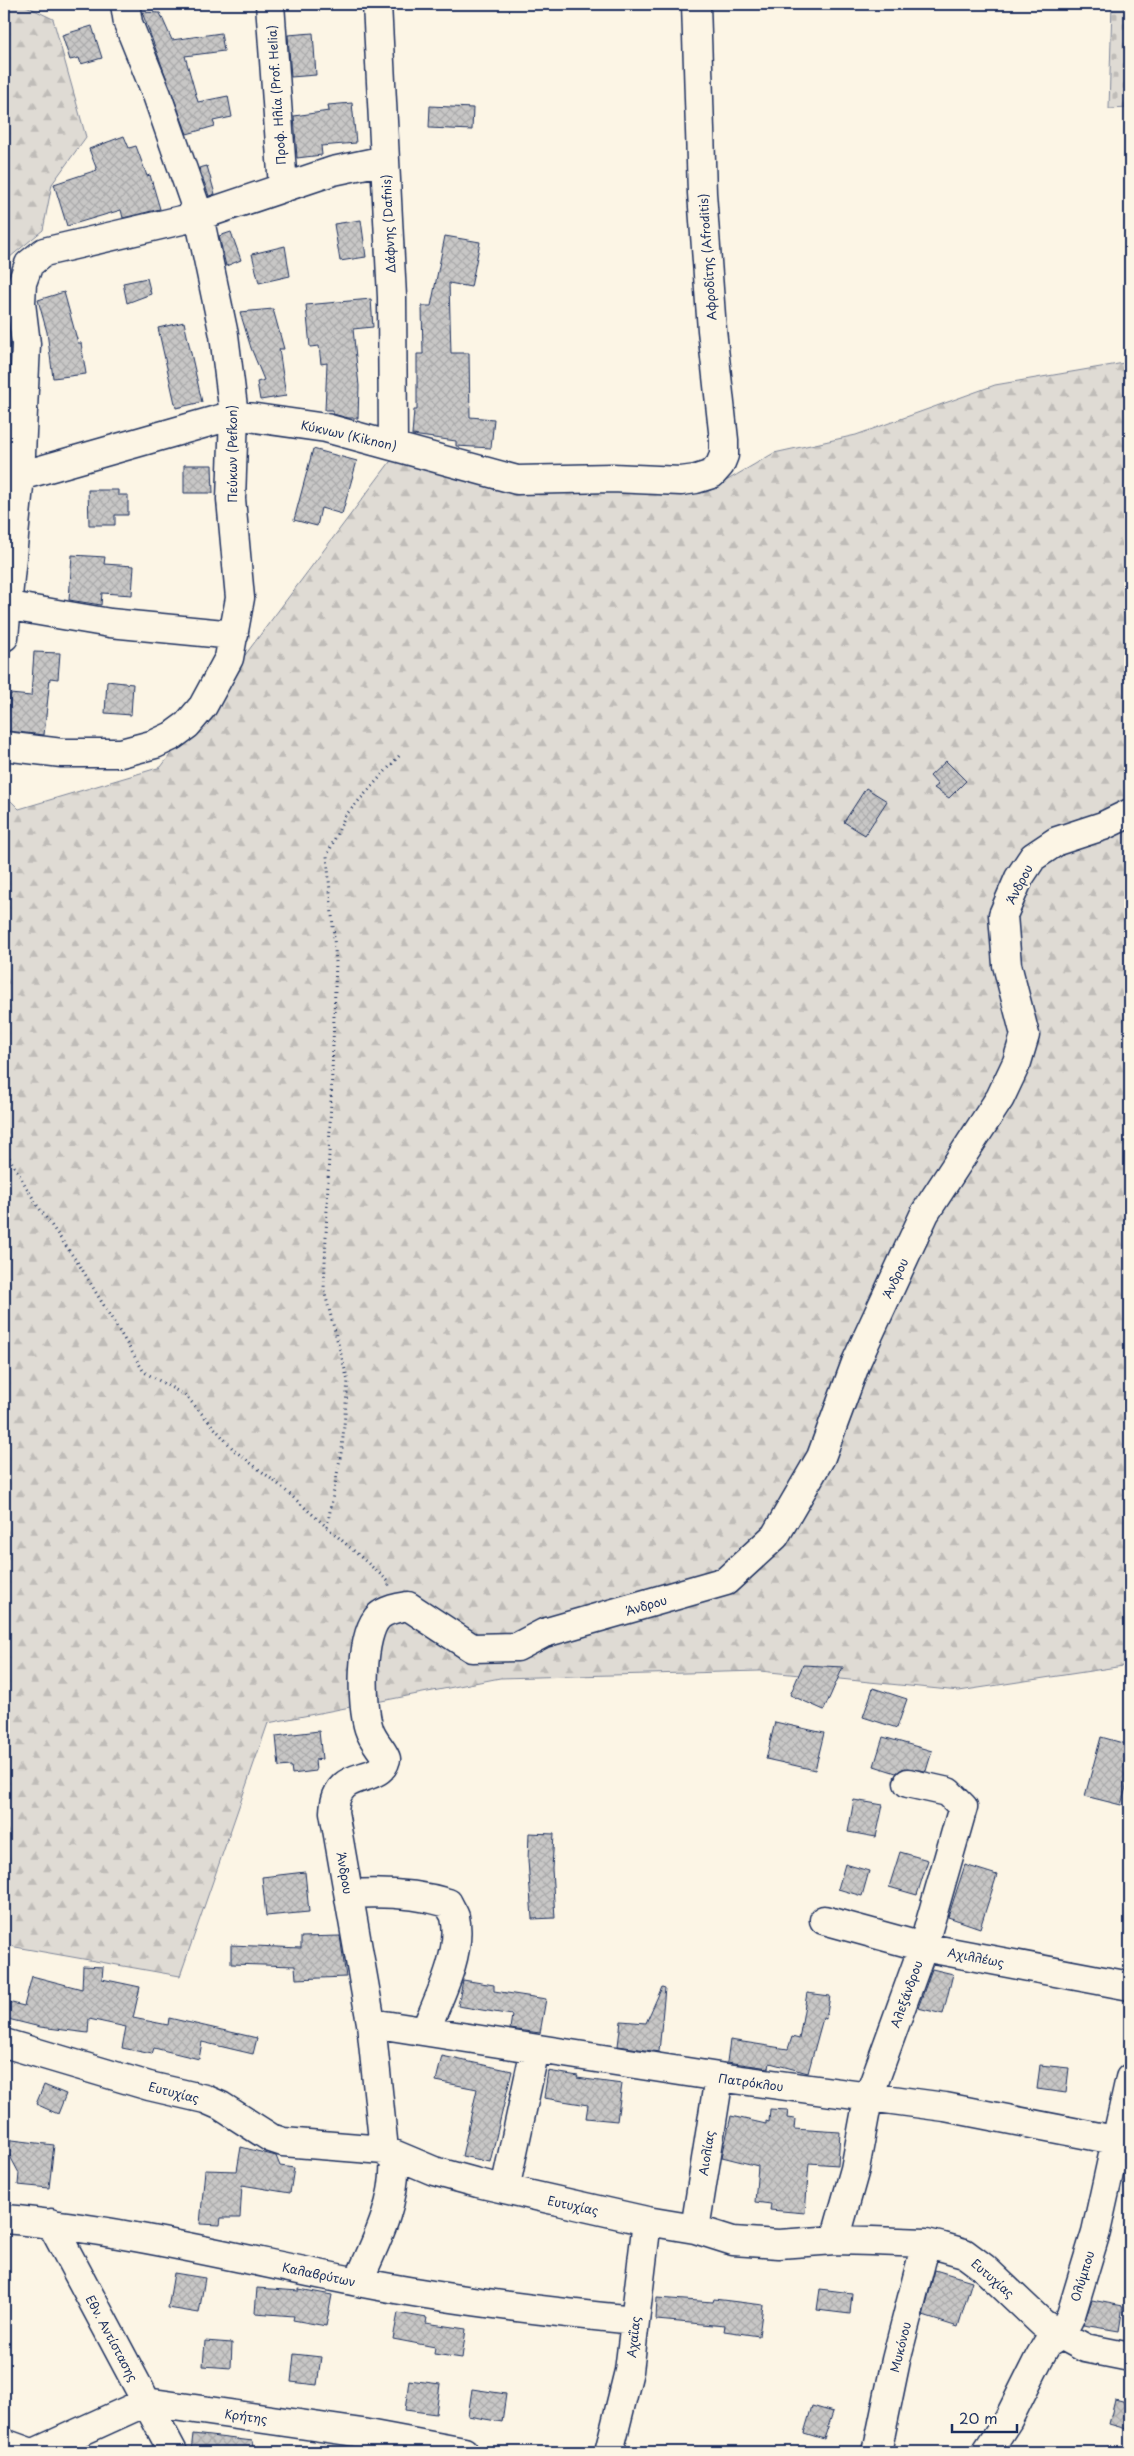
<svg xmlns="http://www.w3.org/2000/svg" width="1134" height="2456" viewBox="0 0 1134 2456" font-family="'Playpen Sans',sans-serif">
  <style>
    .forest { fill: url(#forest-firs); stroke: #7d8599 }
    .cemetery { fill: url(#cemetery-stones); stroke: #7d8599 }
    .building { fill: url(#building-cross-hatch); stroke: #1b2f5e }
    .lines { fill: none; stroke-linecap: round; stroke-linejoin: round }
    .minor-casing { stroke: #1b2f5e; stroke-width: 31 }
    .path { stroke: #1b2f5e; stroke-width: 3; stroke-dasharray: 1 4; stroke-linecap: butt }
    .minor { stroke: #fcf5e5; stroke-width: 28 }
    .labels { text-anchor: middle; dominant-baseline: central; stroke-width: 5; stroke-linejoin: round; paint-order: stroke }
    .street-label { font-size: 12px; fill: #1b2f5e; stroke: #fcf5e5 }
  </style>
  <defs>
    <pattern id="forest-firs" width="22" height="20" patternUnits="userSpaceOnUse" patternTransform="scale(1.25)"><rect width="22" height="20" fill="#dfdbd4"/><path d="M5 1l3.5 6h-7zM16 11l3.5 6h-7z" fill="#bfbcb8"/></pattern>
    <pattern id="cemetery-stones" width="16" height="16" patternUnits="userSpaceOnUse" patternTransform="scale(1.25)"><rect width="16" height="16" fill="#dfdbd4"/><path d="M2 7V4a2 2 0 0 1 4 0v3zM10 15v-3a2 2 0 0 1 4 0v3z" fill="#bfbcb8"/></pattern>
    <pattern id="building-cross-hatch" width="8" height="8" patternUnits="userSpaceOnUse" patternTransform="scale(1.25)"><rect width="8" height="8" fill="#c8c7c6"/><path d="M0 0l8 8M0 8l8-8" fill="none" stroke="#ababac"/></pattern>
  </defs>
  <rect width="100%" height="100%" fill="#fcf5e5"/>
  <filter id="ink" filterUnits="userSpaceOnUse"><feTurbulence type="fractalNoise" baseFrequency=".02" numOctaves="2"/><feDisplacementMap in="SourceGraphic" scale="10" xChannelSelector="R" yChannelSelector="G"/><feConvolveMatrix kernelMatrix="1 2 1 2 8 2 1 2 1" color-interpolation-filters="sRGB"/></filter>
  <g filter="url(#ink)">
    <path class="forest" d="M4,4H22L53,19L86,137L52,184L43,230L4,262Z
      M4,266L23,325L9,442L4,441Z
      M1130,362V1665L959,1691L760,1671L500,1678L268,1723L180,1976L4,1945V794L19,809L161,767L396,454L579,491L707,492L774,453L856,435L995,385Z"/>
    <path class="cemetery" d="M1112,4H1130V108L1109,109Z"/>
    <path class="building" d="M142,12L160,13L172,40L221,33L224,51L185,56L198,102L228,96L232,117L213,121L215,126L187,134Z
      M92,26L102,58L81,64L79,58L70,60L62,35Z
      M313,33L316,75L291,77L288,35Z
      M352,103L356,143L321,146L322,155L297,158L294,116L329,111L328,105Z
      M430,106L473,108L472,130L429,128Z
      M124,136L129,148L136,146L147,176L150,175L160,209L123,218L121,210L67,226L54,184L97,170L89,149Z
      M207,166L215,194L209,196L199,168Z
      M361,220L366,257L340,261L334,224Z
      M231,232L241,260L226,266L219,236Z
      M445,236L480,242L471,287L449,283L451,353H469L470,417L494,419L491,448L456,446V441L412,435L414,410H417V354H423L422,306H431Z
      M285,246L290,276L259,283L252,254Z
      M147,278L151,294L127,303L123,283Z
      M64,292L78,343H81L86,374L53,378L47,332L38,300Z
      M371,299L373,327L353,329L359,386L358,418H348L333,414V410H325L327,363L321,364L319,346L310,347L306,305Z
      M273,309L284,349H279L286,396L260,400L257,382L264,380L251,348L240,312Z
      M184,322L202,402L176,408L158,328Z
      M313,449L357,461L342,514L321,508L317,526L294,520Z
      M184,465H212L213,493H184Z
      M88,490H118V495H128V515H115V525H89Z
      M72,555L105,557L104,564L134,566L132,595L102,593L101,605L69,600Z
      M34,652L60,653L58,679L50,678L44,735L7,731L10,694L31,696Z
      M107,681L133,684L131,715L105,713Z
      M946,761L966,781L949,798L934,788L938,785L930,776Z
      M866,788L887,801L865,835L844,822Z
      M803,1665L843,1667L824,1710L790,1695Z
      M873,1688L907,1699L897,1728L863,1717Z
      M775,1722L824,1733L815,1770L766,1759Z
      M319,1731L322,1759L315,1760L316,1771L292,1774L291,1766L279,1767L276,1736Z
      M883,1737L932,1751L926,1771L904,1768L896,1773L874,1766Z
      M1101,1737L1130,1745V1773L1121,1805L1085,1796Z
      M854,1800L883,1805L876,1837L848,1832Z
      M529,1833L554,1834L552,1869L555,1918L532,1919L528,1860Z
      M900,1852L928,1860L917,1895L889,1887Z
      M845,1864L869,1871L862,1896L838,1889Z
      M965,1865L997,1875L980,1928L948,1917Z
      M305,1872L309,1912L266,1916L262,1877Z
      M340,1936L346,1977L296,1979L295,1966L231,1964V1945L301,1948V1937Z
      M83,1966L103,1967L102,1979L140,1987L133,2018L168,2025L169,2018L257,2038L253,2054L202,2042L199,2059L154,2048L152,2054L122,2048L126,2027L89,2019L88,2033L40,2027L4,2018V2001L24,2006L32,1976L82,1989Z
      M932,1969L953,1974L943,2014L918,2008Z
      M463,1980L494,1985V1991L546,1999L540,2033L510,2029L512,2015L458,2006Z
      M662,1987L665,1988L659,2052L618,2046L621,2021L646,2023Z
      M807,1993L830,1996L826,2019L823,2018L808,2073L770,2063L769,2068L727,2062L730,2040L788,2049L792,2037L799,2039Z
      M442,2056L512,2071L490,2162L462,2156L477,2089L436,2081Z
      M1040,2065L1069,2068L1066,2093L1037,2089Z
      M548,2071L578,2076L577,2078L622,2084L617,2121L586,2118L588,2105L544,2098Z
      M44,2085L66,2094L58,2114L36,2104Z
      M770,2109L788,2110L787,2118L795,2119L794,2129L840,2132L838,2165L809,2163L805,2213L770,2210L771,2204L755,2202L758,2166L722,2157L731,2116L766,2124V2121L769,2122Z
      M4,2139L54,2145L49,2188L18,2185L19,2173L4,2145Z
      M241,2147L276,2156L280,2166L294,2168L290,2193L242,2185L240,2218H221L220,2225L200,2224L205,2170L237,2171Z
      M935,2270L972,2281L958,2327L923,2316Z
      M174,2273L205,2278L199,2313L168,2308Z
      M257,2288L299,2291V2289L332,2295L326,2326L293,2320L294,2316L255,2313Z
      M820,2289L852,2293L850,2314L817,2310Z
      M657,2298L713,2302L714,2299L763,2305L759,2336L724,2331L725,2326L656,2320Z
      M1092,2300L1123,2306L1119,2331L1083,2325Z
      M398,2313L427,2318L426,2323L466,2329L462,2358L434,2354L435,2347L393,2339Z
      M205,2341L232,2343L231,2368L203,2366Z
      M294,2354L321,2357L317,2385L291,2382Z
      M409,2380L440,2384L436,2414L405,2410Z
      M472,2389L506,2394L502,2422L468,2416Z
      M1115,2400L1130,2404V2430L1109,2424Z
      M812,2406L833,2412L824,2439L804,2433Z
      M193,2434L253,2441L252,2452H191Z"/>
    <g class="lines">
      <g class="minor-casing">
        <path id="minor" d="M270,4L283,187
          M377,4L392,297L393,445
          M20,476L234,415L326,428L517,480L612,478L681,481L696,479L712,474L720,465L724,455V440L712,330L702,193L696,4
          M4,605L110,623L234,635
          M4,637L20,476L26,344L21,303L22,283L29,264L44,252L199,216L333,171L385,160
          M4,746L62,753H121L155,744L172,736L187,725L203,706L229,658L240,598L231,499L234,415L224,335L199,216L157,95L128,23L125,4
          M349,1894C382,1892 415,1893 448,1903C450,1908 454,1913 455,1917C463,1952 438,2000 425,2031
          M824,1920L923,1947L1130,1986
          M371,2023L719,2077L945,2107L1130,2143
          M4,2043L149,2086L205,2099L221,2106L271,2138L283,2142L384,2150L434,2171L478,2183L647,2221L695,2229L733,2241L779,2244L835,2240L872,2241L926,2243L943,2247L964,2253L984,2268L1042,2323L1061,2335L1085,2348L1130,2357
          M505,2189L535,2049
          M4,2219C123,2229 240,2259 358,2282C450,2300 542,2311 635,2320
          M51,2223L173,2452
          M695,2229L719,2077
          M835,2240L855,2169L868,2099L923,1947L963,1807L948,1792L908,1783
          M358,2282C375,2244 397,2202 394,2160L384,2150L371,2023L334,1812C336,1765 379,1787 386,1759C384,1751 373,1742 369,1729C361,1705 360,1634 379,1616C387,1609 399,1608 408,1606L472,1648L517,1647L544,1633L726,1581L775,1536L821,1457L857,1360L925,1213L1000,1098L1017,1062L1025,1035L1007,965L1003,915L1019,878L1033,857L1057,841L1103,826L1130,813
          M4,2443L29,2452
          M36,2452L146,2402L362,2433L464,2452
          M609,2452L629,2371L647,2221
          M877,2452L896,2360L926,2243
          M987,2452L1008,2420L1039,2358L1047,2344L1061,2335L1071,2315L1096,2232L1130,2078"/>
      </g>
      <path class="path" d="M4,1149L37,1205L80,1266L144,1372L186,1396L235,1451L278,1484L388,1581L389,1586
        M327,1527L342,1448L348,1381L324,1290L336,962L327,856L345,816L400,755"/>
      <use href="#minor" class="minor"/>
    </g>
  </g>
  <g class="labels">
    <g class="street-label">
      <text transform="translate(276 95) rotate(-94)">Προφ. Ηλία (Prof. Helia)</text>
      <text transform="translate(388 224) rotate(-93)">Δάφνης (Dafnis)</text>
      <text transform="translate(707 257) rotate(-94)">Αφροδίτης (Afroditis)</text>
      <text transform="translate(349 435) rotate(13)">Κύκνων (Kiknon)</text>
      <text transform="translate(232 454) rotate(-90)">Πεύκων (Pefkon)</text>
      <text transform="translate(1019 884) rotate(-63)">Άνδρου</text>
      <text transform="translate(895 1278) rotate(-65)">Άνδρου</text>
      <text transform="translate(646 1605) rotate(-16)">Άνδρου</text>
      <text transform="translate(345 1873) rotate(80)">Άνδρου</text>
      <text transform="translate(976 1957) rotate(11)">Αχιλλέως</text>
      <text transform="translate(906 1994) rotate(-70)">Αλεξάνδρου</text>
      <text transform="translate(751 2082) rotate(8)">Πατρόκλου</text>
      <text transform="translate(174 2092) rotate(14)">Ευτυχίας</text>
      <text transform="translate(706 2153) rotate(-81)">Αιολίας</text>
      <text transform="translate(573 2205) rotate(12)">Ευτυχίας</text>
      <text transform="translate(319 2274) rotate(12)">Καλαβρύτων</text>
      <text transform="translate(1082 2276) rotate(-73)">Ολύμπου</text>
      <text transform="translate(993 2278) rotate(41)">Ευτυχίας</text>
      <text transform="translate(633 2337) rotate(-84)">Αχαΐας</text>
      <text transform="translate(112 2338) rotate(62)">Εθν. Αντίστασης</text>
      <text transform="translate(900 2347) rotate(-76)">Μυκόνου</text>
      <text transform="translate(246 2416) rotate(8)">Κρήτης</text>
    </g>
  </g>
  <rect width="1134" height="2456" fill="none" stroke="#fcf5e5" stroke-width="20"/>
  <rect x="10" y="10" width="1114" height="2436" fill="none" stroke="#1b2f5e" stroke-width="2" filter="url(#ink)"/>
  <path d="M952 2424v8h65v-8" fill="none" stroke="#1b2f5e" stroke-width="2.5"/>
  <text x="959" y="2424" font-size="15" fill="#1b2f5e" stroke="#fcf5e5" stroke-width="4" paint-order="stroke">20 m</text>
</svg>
